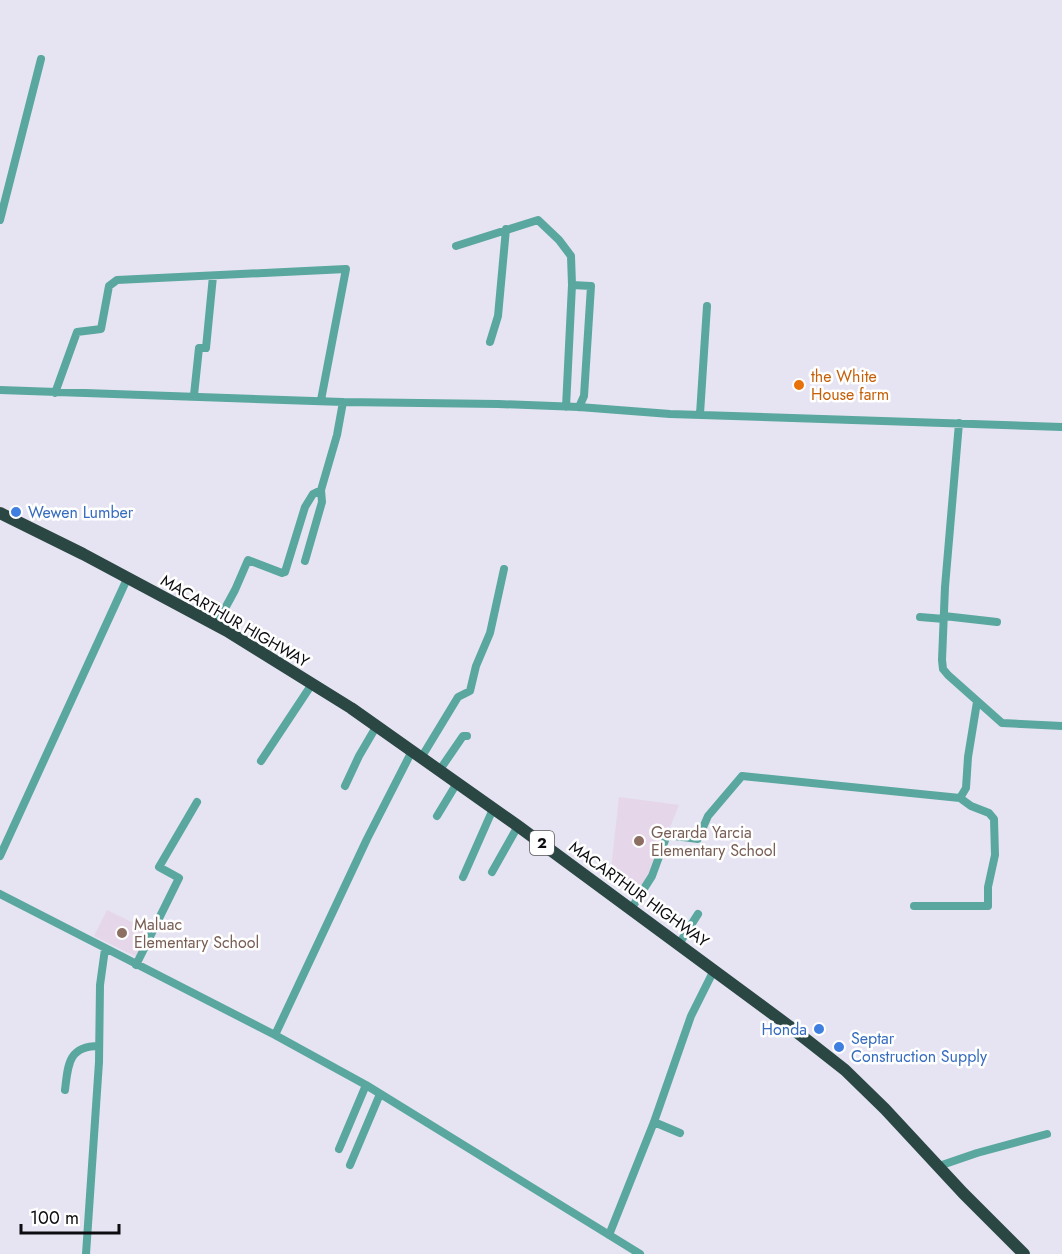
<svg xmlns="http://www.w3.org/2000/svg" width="1062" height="1254" viewBox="0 0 1062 1254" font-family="Jost,sans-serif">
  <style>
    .education { fill: #e5d6e9 }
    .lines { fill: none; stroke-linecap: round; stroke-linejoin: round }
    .minor { stroke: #5aa79f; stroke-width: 8 }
    .highway { stroke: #2b4744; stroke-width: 12 }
    .food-dot { fill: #e8710a; stroke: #fff; stroke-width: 2 }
    .shop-dot { fill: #3f7fe0; stroke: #fff; stroke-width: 2 }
    .education-dot { fill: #8d6e63; stroke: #fff; stroke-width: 2 }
    .labels { text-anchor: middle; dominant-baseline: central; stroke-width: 5; stroke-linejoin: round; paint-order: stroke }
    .shield { fill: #fff; stroke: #565558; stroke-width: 1.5 }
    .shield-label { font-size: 15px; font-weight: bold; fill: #0d0c10 }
    .food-label { font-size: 16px; fill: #c56008; stroke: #fff; text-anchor: start }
    .shop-label { font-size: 16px; fill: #366cbe; stroke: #fff; text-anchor: start }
    .street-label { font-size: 16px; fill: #0d0c10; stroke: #fff }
    .education-label { font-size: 16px; fill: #785e54; stroke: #fff; text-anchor: start }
  </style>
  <rect width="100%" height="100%" fill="#e6e4f2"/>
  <path class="education" d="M619,797L679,805L646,886L636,898L610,878Z
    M107,910L150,931L137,957L94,936Z"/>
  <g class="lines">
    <path class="minor" d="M0,220L41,59
      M456,246L538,220L559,240L571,256L572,285L566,407
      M572,285L591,286L584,396L579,407
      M490,342L498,316L506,229
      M0,390L343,402L498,404L579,407L670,414L1062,427
      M55,393L77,332L101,329L109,286L117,280L346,269L321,400
      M194,395L199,348H206L213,276
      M700,414L707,306
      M959,423L945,587L942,660L943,669L948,675L1002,723L1062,726
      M305,561L322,502L321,490L337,435L343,402
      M944,616L997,622
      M920,617L944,619
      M216,625L235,590L248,560L282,573L285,572L305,507L313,494L321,490
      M421,758L458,697L470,691L476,666L490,633L504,569
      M261,761L312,684
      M439,771L463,736H467
      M345,786L359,756L376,727
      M437,816L457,783
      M0,856L127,579
      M492,872L518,826
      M463,877L493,809
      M0,894L275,1035L366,1085L640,1254
      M914,906H988V887L995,855L994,819L989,813L971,806L960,798
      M631,909L652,876L667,835L698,839L708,816L742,776L960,798L966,788L968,757L977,702
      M679,944L698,914
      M136,965L179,878L159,867L197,802
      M275,1035L367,839L412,751
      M65,1090C68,1065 68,1046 99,1046
      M654,1122L680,1133
      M339,1149L366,1085
      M350,1165L380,1094
      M939,1166L977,1153L1047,1134
      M609,1235L654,1122L691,1016L714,970
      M86,1254L99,1062L100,985L105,949"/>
    <path class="highway" d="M0,513L83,554L227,631L351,708L518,826L789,1026L845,1070L885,1109L963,1193L1024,1254"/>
  </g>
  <circle class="food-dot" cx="799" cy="385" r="6"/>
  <g class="shop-dot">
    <circle cx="16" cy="512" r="6"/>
    <circle cx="819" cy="1029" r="6"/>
    <circle cx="839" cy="1047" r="6"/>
  </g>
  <g class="education-dot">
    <circle cx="639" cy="841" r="6"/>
    <circle cx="122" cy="933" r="6"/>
  </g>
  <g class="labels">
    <rect class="shield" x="530" y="831" width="24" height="24" rx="4.5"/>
    <g class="shield-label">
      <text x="542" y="843">2</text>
    </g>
    <g class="food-label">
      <text x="811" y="376">the White<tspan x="811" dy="18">House farm</tspan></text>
    </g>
    <g class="shop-label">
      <text x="28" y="512">Wewen Lumber</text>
      <text x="807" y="1029" text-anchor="end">Honda</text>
      <text x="851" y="1038">Septar<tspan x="851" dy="18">Construction Supply</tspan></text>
    </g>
    <g class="street-label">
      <text transform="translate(235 621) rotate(30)">MACARTHUR HIGHWAY</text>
      <text transform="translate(639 894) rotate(36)">MACARTHUR HIGHWAY</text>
    </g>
    <g class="education-label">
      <text x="651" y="832">Gerarda Yarcia<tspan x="651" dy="18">Elementary School</tspan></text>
      <text x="134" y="924">Maluac<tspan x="134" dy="18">Elementary School</tspan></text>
    </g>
  </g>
  <path d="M21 1224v9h98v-9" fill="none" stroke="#0d0c10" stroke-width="3"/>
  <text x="30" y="1224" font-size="18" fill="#0d0c10" stroke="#ffffff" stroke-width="4.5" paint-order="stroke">100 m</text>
</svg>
